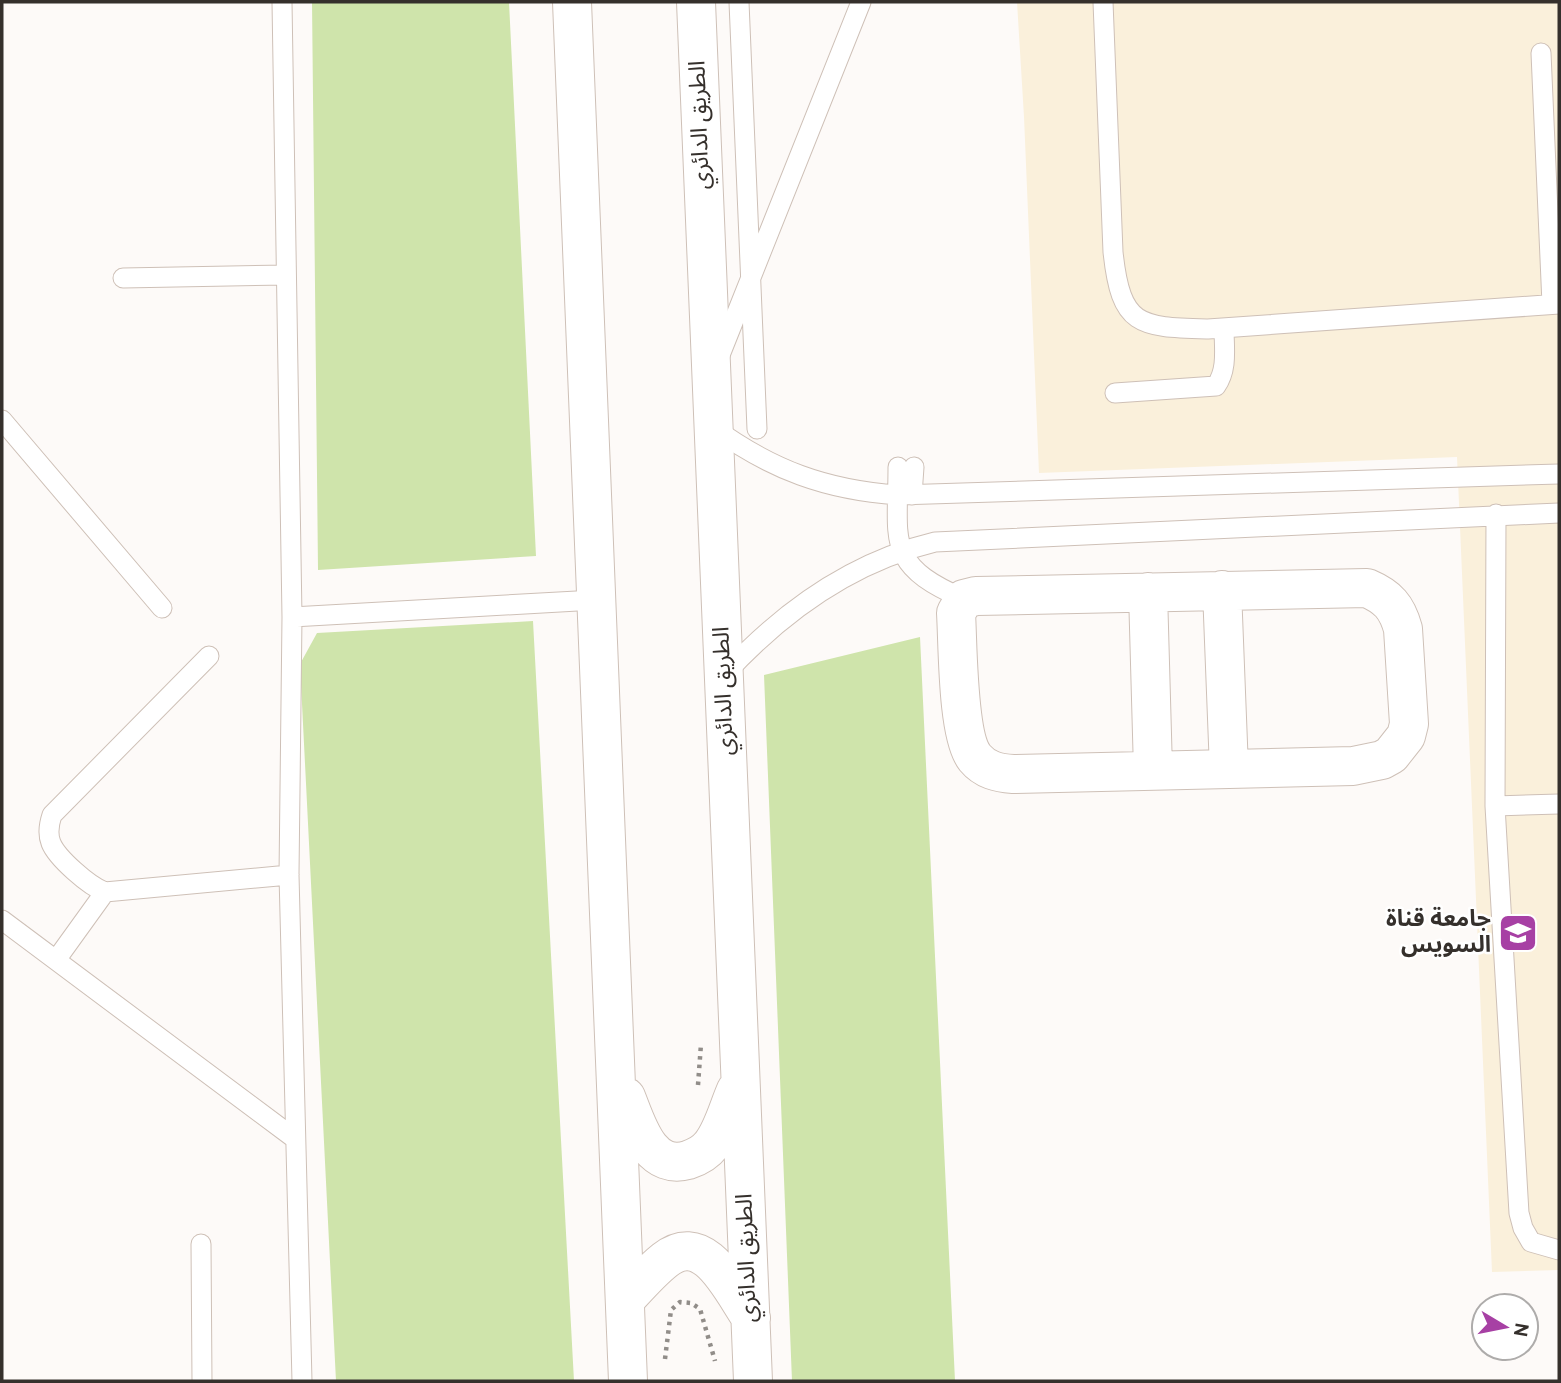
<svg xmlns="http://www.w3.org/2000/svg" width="1561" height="1383" viewBox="0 0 1561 1383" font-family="Overpass,'Noto Sans Arabic',sans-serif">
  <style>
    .education { fill: #faf0db }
    .green { fill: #cfe4ab }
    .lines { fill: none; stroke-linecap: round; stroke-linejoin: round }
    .service-casing { stroke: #cec0b7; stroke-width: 21 }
    .minor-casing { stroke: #cec0b7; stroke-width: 40 }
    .primary-casing { stroke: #cec0b7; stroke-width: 40 }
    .path { stroke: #918d89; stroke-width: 4.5; stroke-dasharray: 3.5 5; stroke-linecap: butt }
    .service { stroke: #fff; stroke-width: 19 }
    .minor { stroke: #fff; stroke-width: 38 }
    .primary { stroke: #fff; stroke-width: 38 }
    .labels { text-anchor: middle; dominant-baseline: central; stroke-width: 5; stroke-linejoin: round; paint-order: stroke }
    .street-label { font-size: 23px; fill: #35302c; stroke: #fff }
    .poi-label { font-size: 23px; font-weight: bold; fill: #35302c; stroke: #fff; text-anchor: end }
  </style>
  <rect width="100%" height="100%" fill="#fdfaf8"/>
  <path class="education" d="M1017,2H1559V1270L1492,1272L1457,457L1039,473L1024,117Z"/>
  <path class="green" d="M312,2H509L536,556L318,570Z
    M533,621L574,1381H336L300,664L317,633Z
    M920,637L955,1381H792L764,675Z"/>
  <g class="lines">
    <g class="service-casing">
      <path id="service" d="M282,2L292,617L289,875L302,1381
        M739,2L757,429
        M1103,2L1113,252C1121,327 1139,327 1208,329L1559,304
        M1541,53L1552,304
        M123,278L286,275
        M720,355L861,2
        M1115,393L1216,386C1228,369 1224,348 1224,328
        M2,420L162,608
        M714,428C772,470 826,490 898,495L1559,474
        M898,467C898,542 885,565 964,599
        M912,495L914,467
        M1496,514L1495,806L1519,1213L1523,1228L1531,1242L1559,1250
        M292,617L595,600
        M209,656L52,815C49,824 47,833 51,843C57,858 89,886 105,892L289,875
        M725,674C783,611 851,562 935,542L1559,513
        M1495,806L1559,804
        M2,920L294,1138
        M56,960L105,892
        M201,1244L202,1381"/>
    </g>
    <g class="minor-casing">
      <path id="minor" d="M1367,588C1388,597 1397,607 1403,629L1409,724L1406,736L1391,755L1382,760L1353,766L1013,774C998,773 985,770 975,758C957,736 958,644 956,613L964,599L976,596Z
        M1222,590L1229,769
        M1148,592L1153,770"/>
    </g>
    <g class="primary-casing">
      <path id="primary" d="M572,2L628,1381
        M696,2L753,1381
        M626,1097C637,1124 649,1171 688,1160C697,1157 705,1153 711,1145C723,1130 728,1108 736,1090
        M626,1299C638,1286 651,1271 665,1260C705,1228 732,1291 751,1318"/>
    </g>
    <path class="path" d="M698,1085L701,1044
      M665,1359L671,1310L680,1302L691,1303L700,1309L715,1361"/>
    <use href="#service" class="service"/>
    <use href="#minor" class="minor"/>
    <use href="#primary" class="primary"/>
  </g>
  <defs>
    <g id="university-square" transform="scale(2.0125)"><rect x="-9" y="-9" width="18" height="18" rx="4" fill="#a740a4" stroke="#fff"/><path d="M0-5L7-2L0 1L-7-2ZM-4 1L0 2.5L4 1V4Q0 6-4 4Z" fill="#fff"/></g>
  </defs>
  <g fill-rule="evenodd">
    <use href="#university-square" x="1518" y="933"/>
  </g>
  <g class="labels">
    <g class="street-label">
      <text transform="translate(701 125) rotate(-92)">الطريق الدائري</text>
      <text transform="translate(725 691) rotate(-92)">الطريق الدائري</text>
      <text transform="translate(748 1258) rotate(-92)">الطريق الدائري</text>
    </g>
    <g class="poi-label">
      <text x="1491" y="920">جامعة قناة<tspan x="1491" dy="26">السويس</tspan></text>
    </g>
  </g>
  <rect width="1561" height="1383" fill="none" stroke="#35302c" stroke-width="7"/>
  <g transform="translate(1505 1327) rotate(100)"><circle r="33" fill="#ffffff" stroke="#aeacab" stroke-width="2"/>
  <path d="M0-5L12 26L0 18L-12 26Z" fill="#a740a4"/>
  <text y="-10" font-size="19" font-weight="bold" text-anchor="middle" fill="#35302c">N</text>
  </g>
</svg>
